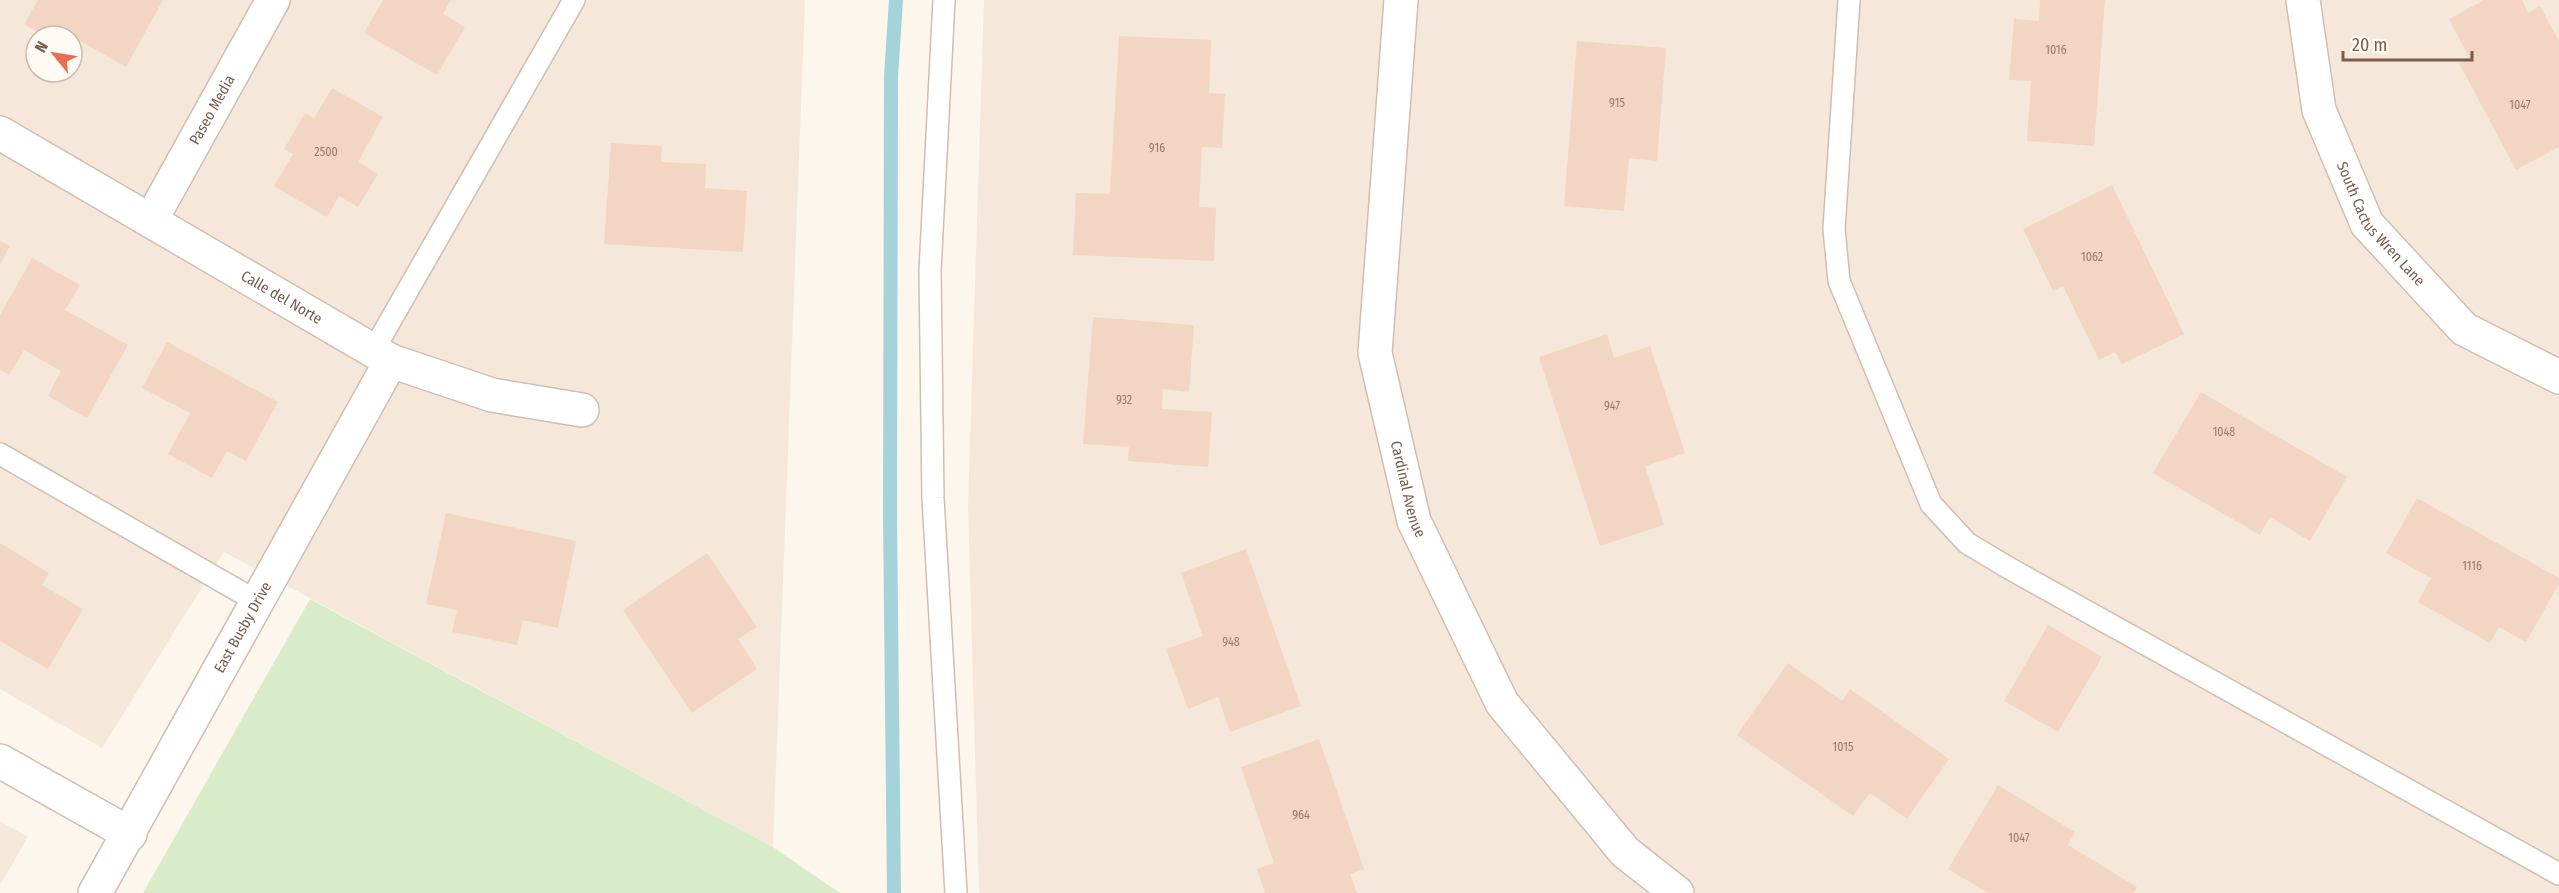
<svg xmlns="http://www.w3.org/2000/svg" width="2559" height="893" viewBox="0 0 2559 893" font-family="'Fira Sans Condensed',sans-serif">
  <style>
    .residential { fill: #f5e8da; fill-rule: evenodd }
    .green { fill: #d8ecc9 }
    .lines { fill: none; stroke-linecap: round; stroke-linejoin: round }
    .stream { stroke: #a5d3da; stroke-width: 14 }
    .building { fill: #f3d5c3 }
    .lane-casing { stroke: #d1beb0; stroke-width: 24 }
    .street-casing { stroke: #d1beb0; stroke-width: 36 }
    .lane { stroke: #fff; stroke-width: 21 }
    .street { stroke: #fff; stroke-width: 33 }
    .labels { text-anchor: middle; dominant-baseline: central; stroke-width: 6; stroke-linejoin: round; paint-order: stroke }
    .number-label { font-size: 12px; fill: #987a6a }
    .street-label { font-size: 15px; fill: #7a5c4d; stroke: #fffaf3 }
  </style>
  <rect width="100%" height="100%" fill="#fdf6ec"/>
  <path class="residential" d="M0,0H805L773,847L224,552L102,748L0,689ZM36,36H72V72H36Z
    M984,0H2559V893H979L968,505Z
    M0,821L28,837L0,885Z"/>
  <path class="green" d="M310,599L773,847L840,893H143Z"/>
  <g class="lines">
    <path class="stream" d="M894,893L890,515L891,77L896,0"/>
  </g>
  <path class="building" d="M38,0H163L126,67L64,32L62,36H45L24,24Z
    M383,0H451L443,14L465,27L437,75L364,33Z
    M2040,0H2105L2094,146L2027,141L2031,81L2009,80L2014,19L2039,21Z
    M2484,0H2522L2528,13L2540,6L2559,41V147L2516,170L2459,63L2469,57L2449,19Z
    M1119,36L1211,40L1209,93L1225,94L1222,148L1202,147L1199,207L1216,208L1214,261L1073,255L1076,193L1110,194Z
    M1577,41L1666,48L1657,161L1629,158L1624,211L1564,206Z
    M332,88L383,117L358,162L378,174L358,207L339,196L327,217L274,186L293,154L284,149L305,113L314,118Z
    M611,143L662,146L661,162L706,164L705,188L747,191L743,252L604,244Z
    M2112,185L2184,334L2122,364L2115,352L2099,360L2063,286L2053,291L2023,229Z
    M0,241L10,246L0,264Z
    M32,258L80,285L65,310L128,345L87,418L48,396L61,371L24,350L9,375L0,370V315Z
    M1093,317L1194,325L1189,392L1163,389L1162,409L1212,412L1208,467L1128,461L1129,447L1083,444Z
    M1607,334L1614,358L1650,346L1685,453L1645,466L1664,525L1600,546L1539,357Z
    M167,342L278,402L246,461L227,451L212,478L168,454L190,413L142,388Z
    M2201,392L2347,477L2310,541L2270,517L2260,535L2153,473Z
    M2417,498L2559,578V584L2526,642L2499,627L2490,643L2418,602L2431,578L2386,553Z
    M446,513L576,541L558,628L523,620L517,645L452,632L457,610L426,604Z
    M0,543L49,573L42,585L83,609L48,669L0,641Z
    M1246,549L1301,706L1230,732L1218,697L1188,709L1166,649L1203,636L1181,573Z
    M707,553L757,627L738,639L757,669L692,713L623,610Z
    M2048,625L2102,657L2058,732L2004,701Z
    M1788,663L1842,701L1850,689L1949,759L1907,819L1870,793L1853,816L1737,735Z
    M1319,739L1364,869L1350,874L1357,893H1265L1257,869L1274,863L1241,767Z
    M1998,785L2075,832L2068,845L2137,887L2134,893H1988L1948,869Z"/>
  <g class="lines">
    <g class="lane-casing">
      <path id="lane" d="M944,0L930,271L933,498L956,893
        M1849,0L1834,229L1839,281L1931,504L1967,543L2007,567L2559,874
        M373,351L574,0
        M0,454L258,602"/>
    </g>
    <g class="street-casing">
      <g id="street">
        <path id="s1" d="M1401,0L1375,353L1414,521L1502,703L1625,852L1677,893"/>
        <path id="s2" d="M2303,0L2319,110L2367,224L2464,329L2559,377"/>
        <path id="s3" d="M0,133L391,361L492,395L582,410"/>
        <path id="s4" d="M151,220L273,0"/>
        <path d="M0,761L130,834"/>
        <path id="s5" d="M95,893L391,361"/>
      </g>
    </g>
    <use href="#lane" class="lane"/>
    <use href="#street" class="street"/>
  </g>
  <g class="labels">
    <g class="number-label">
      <text x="2056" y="50">1016</text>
      <text x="1617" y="103">915</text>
      <text x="2520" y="105">1047</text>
      <text x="1157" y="148">916</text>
      <text x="326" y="152">2500</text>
      <text x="2092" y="257">1062</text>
      <text x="1124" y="400">932</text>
      <text x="1612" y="406">947</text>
      <text x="2224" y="432">1048</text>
      <text x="2472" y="566">1116</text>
      <text x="1231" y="642">948</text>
      <text x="1843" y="747">1015</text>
      <text x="1301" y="815">964</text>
      <text x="2019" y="838">1047</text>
    </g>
    <g class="street-label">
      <text stroke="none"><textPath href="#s4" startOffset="126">Paseo Media</textPath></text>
      <text stroke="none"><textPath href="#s2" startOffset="242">South Cactus Wren Lane</textPath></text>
      <text stroke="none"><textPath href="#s3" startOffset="326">Calle del Norte</textPath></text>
      <text stroke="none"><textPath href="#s1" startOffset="494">Cardinal Avenue</textPath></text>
      <text stroke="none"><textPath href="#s5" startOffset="304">East Busby Drive</textPath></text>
    </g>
  </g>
  <g transform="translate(54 54) rotate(300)"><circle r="28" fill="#fffaf3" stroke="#cabbb1" stroke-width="1.5"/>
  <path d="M0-4.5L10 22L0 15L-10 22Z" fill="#e76f51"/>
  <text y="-9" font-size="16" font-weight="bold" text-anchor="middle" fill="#7a5c4d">N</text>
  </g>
  <path d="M2343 51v9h129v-9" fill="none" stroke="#7a5c4d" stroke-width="3"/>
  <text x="2352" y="51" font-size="18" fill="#7a5c4d" stroke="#fffaf3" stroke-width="4.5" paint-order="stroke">20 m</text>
</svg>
